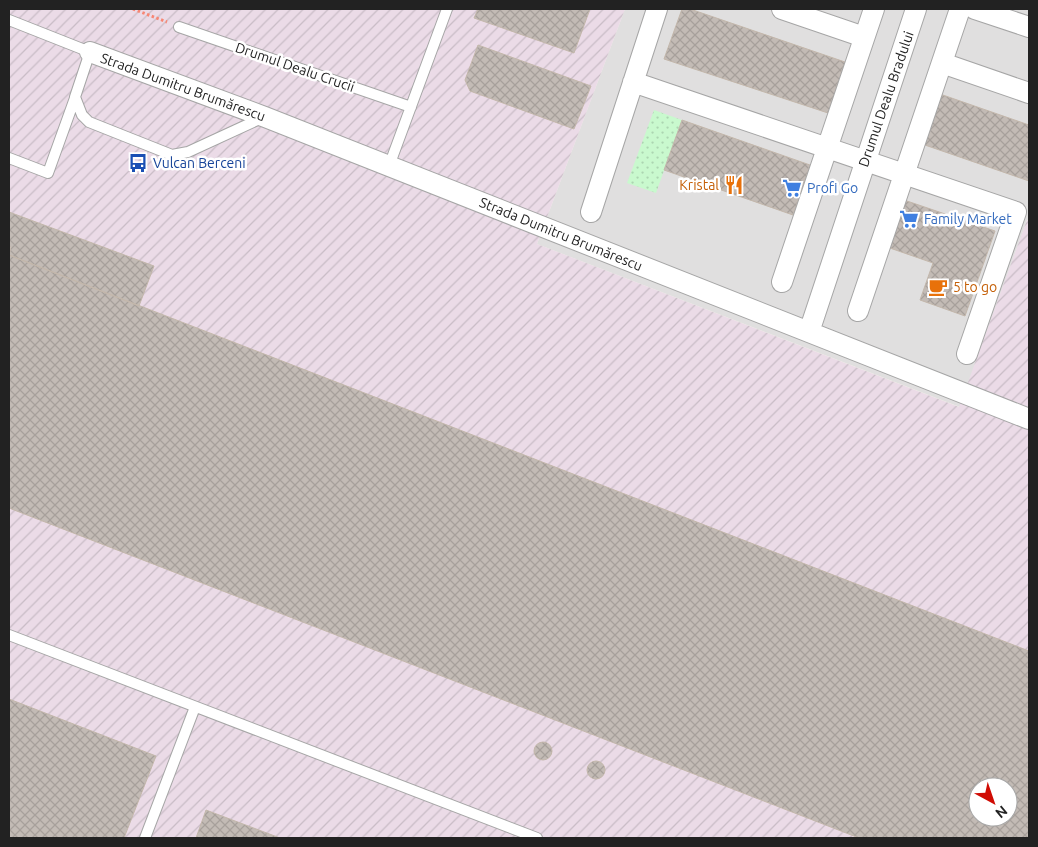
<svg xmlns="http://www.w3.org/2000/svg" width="1038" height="847" viewBox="0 0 1038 847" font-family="Ubuntu,sans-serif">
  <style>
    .residential { fill: #e0dfdf }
    .industrial { fill: url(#industrial-furrows); fill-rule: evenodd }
    .park { fill: url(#park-dots) }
    .building { fill: url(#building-cross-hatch); stroke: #c3b7ab; fill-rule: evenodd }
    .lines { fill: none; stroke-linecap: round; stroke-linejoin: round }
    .service-casing { stroke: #a6a6a6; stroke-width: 12 }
    .minor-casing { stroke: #a6a6a6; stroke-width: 22 }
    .path { stroke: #f78774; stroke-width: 3; stroke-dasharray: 2.5 2.5; stroke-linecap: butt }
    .service { stroke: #fff; stroke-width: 10 }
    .minor { stroke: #fff; stroke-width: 20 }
    .labels { text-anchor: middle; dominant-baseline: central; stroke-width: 5; stroke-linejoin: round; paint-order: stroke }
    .street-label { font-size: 14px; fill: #222; stroke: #fff }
    .transit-label { font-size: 14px; fill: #164399; stroke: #fff; text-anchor: start }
    .food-label { font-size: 14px; fill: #c56008; stroke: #fff; text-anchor: end }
    .shop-label { font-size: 14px; fill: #366cbe; stroke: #fff; text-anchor: start }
  </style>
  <defs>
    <pattern id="industrial-furrows" width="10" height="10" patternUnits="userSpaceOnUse" patternTransform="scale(1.25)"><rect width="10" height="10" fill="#ebdbe7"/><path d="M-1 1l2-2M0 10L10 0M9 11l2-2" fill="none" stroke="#c9bcc6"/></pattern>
    <pattern id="park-dots" width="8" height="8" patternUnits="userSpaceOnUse" patternTransform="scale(1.25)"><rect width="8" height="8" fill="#c9f9ce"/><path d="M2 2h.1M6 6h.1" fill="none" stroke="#acd5b1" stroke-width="1.8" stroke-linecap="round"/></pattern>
    <pattern id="building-cross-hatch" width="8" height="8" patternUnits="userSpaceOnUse" patternTransform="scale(1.25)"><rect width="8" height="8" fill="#c3bbb5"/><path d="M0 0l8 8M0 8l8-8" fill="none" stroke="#a7a09b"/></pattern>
  </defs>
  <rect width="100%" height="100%" fill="#f2efe9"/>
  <path class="residential" d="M625,9H1029V221L1027,220L960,407L537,244Z"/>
  <path class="industrial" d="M9,9H625L537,244L959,407L1027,220L1029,221V838H9ZM978,787H1008V817H978Z"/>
  <path class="park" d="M654,110L682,120L656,193L627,183Z"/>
  <path class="building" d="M478,9H590L574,53L474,18Z
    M682,9H690L845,62L828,113L664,59Z
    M478,45L591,86L574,129L470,91L465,80Z
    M940,94L1029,125V181L922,144Z
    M682,120L810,165L793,215L664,170Z
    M904,200L995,231L965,316L920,300L933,263L887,247Z
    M9,212L154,266L139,306L9,255L11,247L9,246Z
    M9,255L1029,651V838H859L9,508ZM978,787H1008V817H978Z
    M9,699L156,756L124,838H9Z
    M534 751a9 9 0 1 1 18 0a9 9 0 1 1-18 0Z
    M587 770a9 9 0 1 1 18 0a9 9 0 1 1-18 0Z
    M206,810L280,838H196Z"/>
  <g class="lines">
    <g class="service-casing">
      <path id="service" d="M9,20L90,52L75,97L82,115L89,122L172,155L188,152L264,117
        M179,27L411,107
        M9,158L48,173L75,98
        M389,166L447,9
        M9,635L537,838
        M145,838L195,707"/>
    </g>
    <g class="minor-casing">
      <path id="minor" d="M782,9L864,37
        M975,9L1029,27
        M90,52L265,117L1029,419
        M942,63L1029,93
        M633,82L1016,212
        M591,212L657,9
        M782,282L874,9
        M858,311L960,9
        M809,332L916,9
        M967,354L1016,212"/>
    </g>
    <path class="path" d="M133,9L167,22"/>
    <use href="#service" class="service"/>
    <use href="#minor" class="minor"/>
  </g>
  <defs>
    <g id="bus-bare" transform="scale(1.5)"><path d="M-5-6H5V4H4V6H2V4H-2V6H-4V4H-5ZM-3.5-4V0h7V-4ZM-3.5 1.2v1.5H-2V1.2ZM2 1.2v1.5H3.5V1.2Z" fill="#1a4fb4" stroke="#fff" stroke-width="2.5" paint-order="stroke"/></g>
    <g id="restaurant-bare" transform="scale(1.5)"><path d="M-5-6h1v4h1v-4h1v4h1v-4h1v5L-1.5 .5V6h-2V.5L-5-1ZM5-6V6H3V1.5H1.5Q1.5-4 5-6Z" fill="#e8710a" stroke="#fff" stroke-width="2.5" paint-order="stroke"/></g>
    <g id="supermarket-bare" transform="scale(1.5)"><path d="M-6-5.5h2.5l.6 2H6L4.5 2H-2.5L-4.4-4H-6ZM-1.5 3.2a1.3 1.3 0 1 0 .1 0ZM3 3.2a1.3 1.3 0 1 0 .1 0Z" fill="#3f7fe0" stroke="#fff" stroke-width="2.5" paint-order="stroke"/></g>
    <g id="cafe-bare" transform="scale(1.5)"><path d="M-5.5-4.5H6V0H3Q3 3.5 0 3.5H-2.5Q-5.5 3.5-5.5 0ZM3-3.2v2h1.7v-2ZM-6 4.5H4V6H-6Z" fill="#e8710a" stroke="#fff" stroke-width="2.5" paint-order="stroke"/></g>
  </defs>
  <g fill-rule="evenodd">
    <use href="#bus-bare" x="138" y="163"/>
    <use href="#restaurant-bare" x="734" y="185"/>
    <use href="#supermarket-bare" x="792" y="188"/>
    <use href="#supermarket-bare" x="909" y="219"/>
    <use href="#cafe-bare" x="938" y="287"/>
  </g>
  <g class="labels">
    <g class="street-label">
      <text transform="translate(295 67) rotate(19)">Drumul Dealu Crucii</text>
      <text transform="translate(183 87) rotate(20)">Strada Dumitru Brumărescu</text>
      <text transform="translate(886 99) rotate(-71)">Drumul Dealu Bradului</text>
      <text transform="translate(561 234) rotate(22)">Strada Dumitru Brumărescu</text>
    </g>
    <g class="transit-label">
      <text x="153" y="163">Vulcan Berceni</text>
    </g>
    <g class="food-label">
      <text x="719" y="185">Kristal</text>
      <text x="953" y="287" text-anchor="start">5 to go</text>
    </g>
    <g class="shop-label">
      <text x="807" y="188">Profi Go</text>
      <text x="924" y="219">Family Market</text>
    </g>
  </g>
  <rect width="1038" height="847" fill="none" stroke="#222222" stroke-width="20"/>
  <g transform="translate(993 802) rotate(140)"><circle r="24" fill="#ffffff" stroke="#a7a7a7"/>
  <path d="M0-4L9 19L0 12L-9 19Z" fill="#d00c04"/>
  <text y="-8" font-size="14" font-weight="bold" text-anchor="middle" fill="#222222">N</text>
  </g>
</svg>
